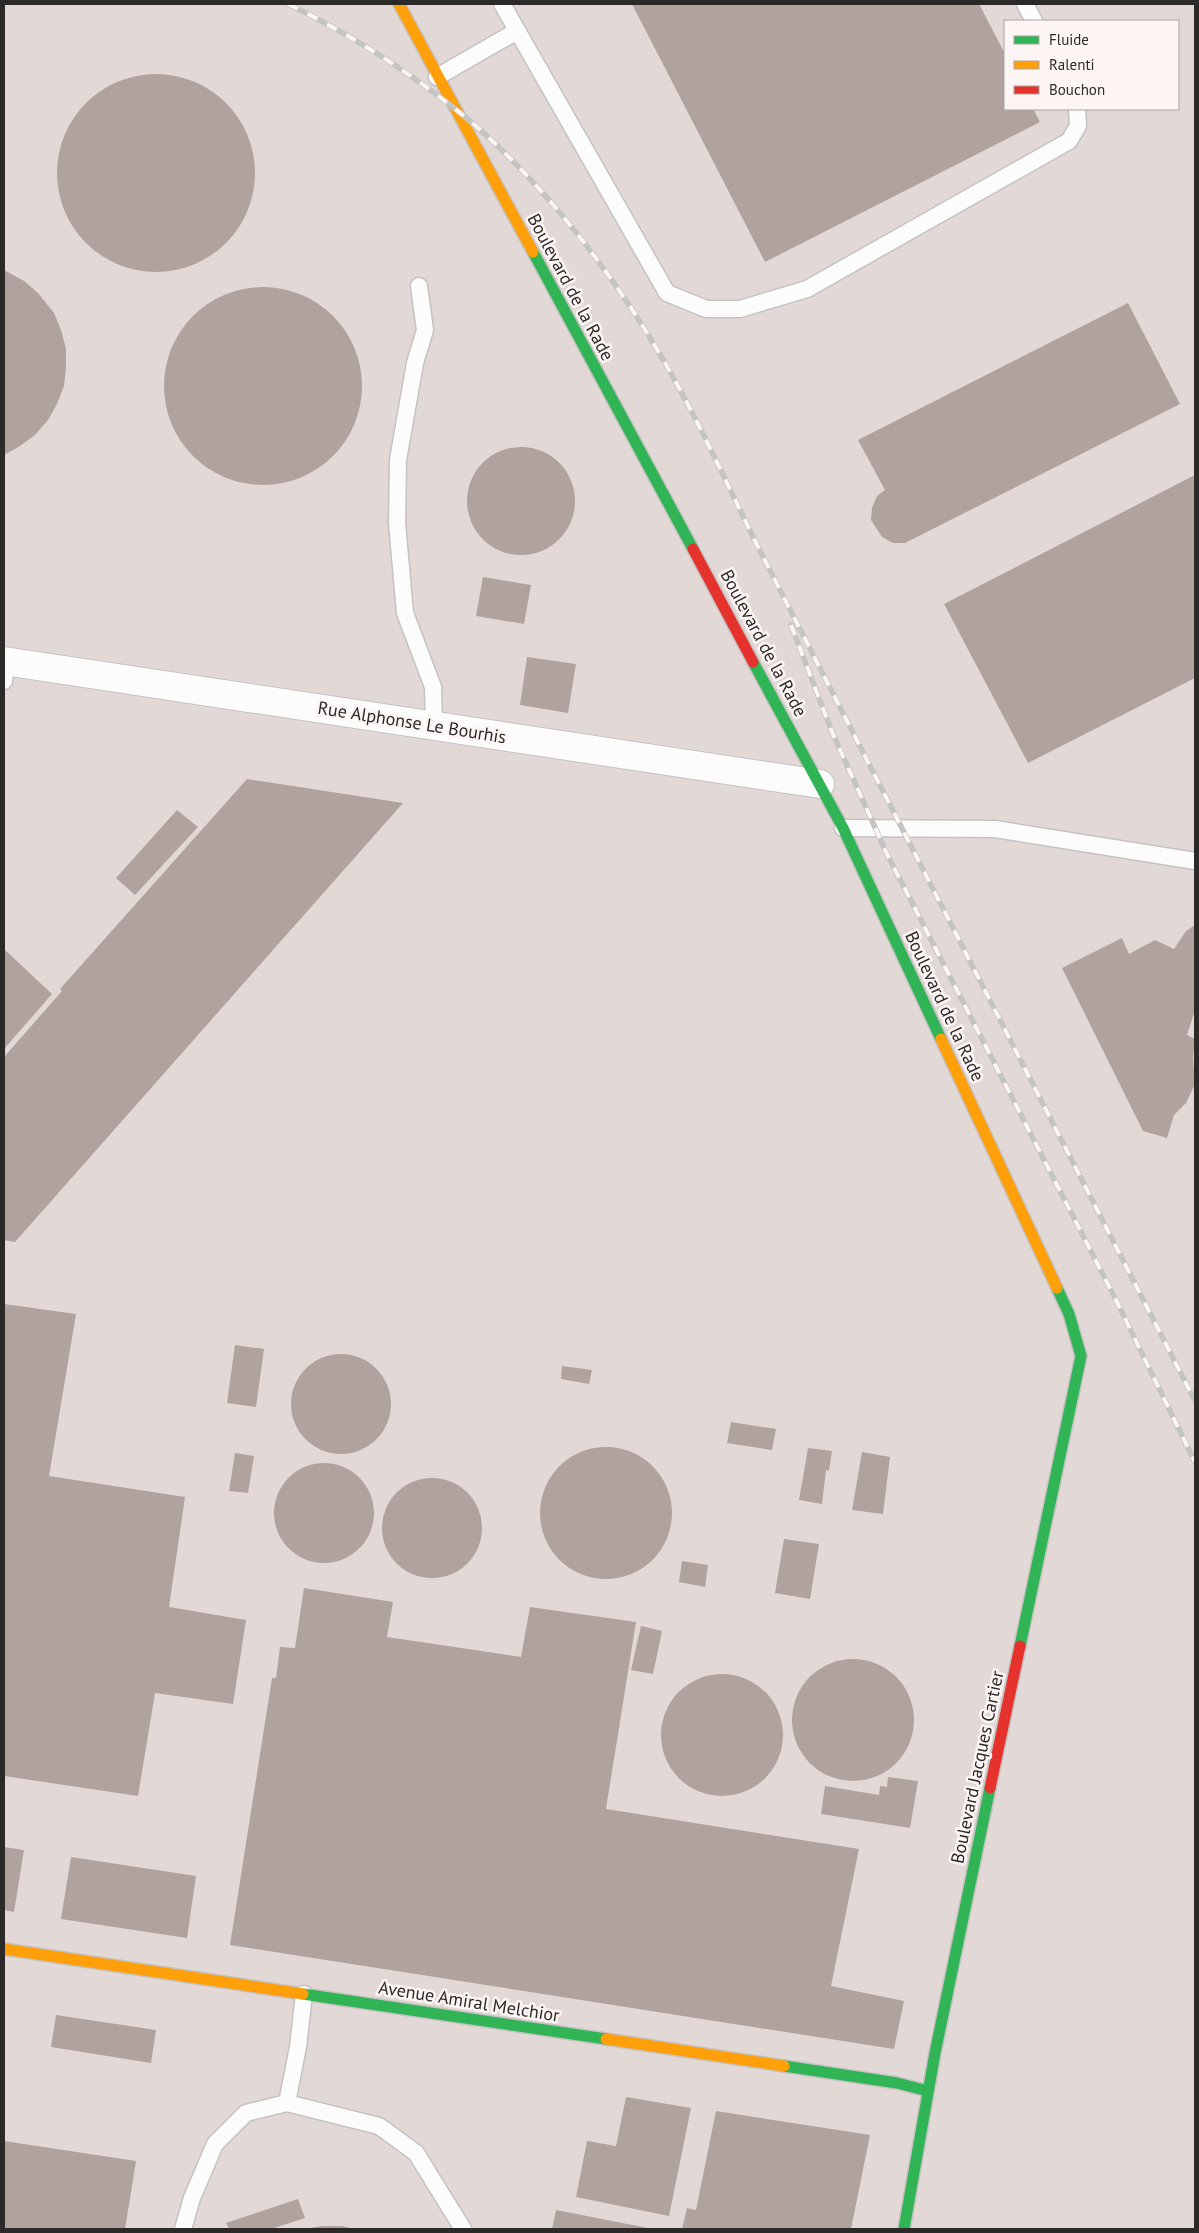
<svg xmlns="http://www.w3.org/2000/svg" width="1199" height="2233" viewBox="0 0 1199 2233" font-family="'PT Sans',sans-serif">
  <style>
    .built { fill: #e2d9d7; fill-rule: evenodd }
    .building { fill: #b0a29e }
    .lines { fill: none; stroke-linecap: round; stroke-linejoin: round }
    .lane-casing { stroke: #c5c2c2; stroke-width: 19 }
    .street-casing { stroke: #c5c2c2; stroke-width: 30 }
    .fast-casing { stroke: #c5c2c2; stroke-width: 14 }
    .slow-casing { stroke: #c5c2c2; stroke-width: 14 }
    .jam-casing { stroke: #c5c2c2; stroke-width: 14 }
    .lane { stroke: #fcfcfc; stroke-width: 16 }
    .street { stroke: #fcfcfc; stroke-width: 28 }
    .fast { stroke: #30b455; stroke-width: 11 }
    .slow { stroke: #ff9f0a; stroke-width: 11 }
    .jam { stroke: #e5322d; stroke-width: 11 }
    .rail-casing { stroke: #c4c4c3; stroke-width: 5.5 }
    .rail { stroke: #fcf5f3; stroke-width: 4; stroke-dasharray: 11; stroke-linecap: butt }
    .labels { text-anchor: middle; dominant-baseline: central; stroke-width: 5; stroke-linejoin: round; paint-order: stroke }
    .street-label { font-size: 18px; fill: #2c2a29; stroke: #fcf5f3 }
  </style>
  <rect width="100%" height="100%" fill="#ece9e8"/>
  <path class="built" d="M4,4H1195V2229H4ZM1005,21H1178V109H1005Z"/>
  <path class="building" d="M632,4H979L1005,54V109H1033L1040,122L765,262Z
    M57 173a99 99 0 1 1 198 0a99 99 0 1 1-198 0Z
    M4,270L24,281L38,293L54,313L61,330L66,349V367L64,386L57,404L48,420L35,435L20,446L4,455Z
    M164 386a99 99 0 1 1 198 0a99 99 0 1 1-198 0Z
    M1128,303L1180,404L905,543H893L882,537L871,520L872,508L877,496L885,490L858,440Z
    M467 501a54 54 0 1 1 108 0a54 54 0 1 1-108 0Z
    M1195,475V678L1028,763L944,604Z
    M483,577L531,585L524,624L476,616Z
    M527,657L576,664L568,713L520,705Z
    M247,779L403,803L15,1242L4,1240V1057L62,991L60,989Z
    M177,810L198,827L135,895L116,878Z
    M1195,925V1010L1187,1035L1195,1039L1193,1058L1195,1084L1186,1103L1174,1115L1167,1138L1143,1131L1062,968L1122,938L1129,954L1155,940L1174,949L1186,931Z
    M4,949L52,994L4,1049Z
    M4,1304L76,1314L49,1476L185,1497L169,1607L246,1620L233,1704L155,1693L138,1796L4,1776Z
    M235,1345L264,1349L256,1407L227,1403Z
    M291 1404a50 50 0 1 1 100 0a50 50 0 1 1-100 0Z
    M562,1366L592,1370L589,1384L561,1379Z
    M731,1422L776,1429L772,1450L727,1443Z
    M540 1513a66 66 0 1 1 132 0a66 66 0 1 1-132 0Z
    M808,1448L832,1451L829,1471L826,1470L822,1504L799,1500Z
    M862,1452L890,1457L883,1514L852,1510Z
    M235,1453L254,1456L248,1493L229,1491Z
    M274 1513a50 50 0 1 1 100 0a50 50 0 1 1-100 0Z
    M382 1528a50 50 0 1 1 100 0a50 50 0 1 1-100 0Z
    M784,1539L819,1544L810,1599L775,1593Z
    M682,1561L708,1565L705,1587L679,1582Z
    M304,1588L393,1602L387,1637L521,1657L530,1607L636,1622L606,1809L859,1849L831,1986L904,2001L894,2049L230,1945L272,1678H276L280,1647L295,1648Z
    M641,1626L662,1631L653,1674L631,1670Z
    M792 1720a61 61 0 1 1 122 0a61 61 0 1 1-122 0Z
    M661 1735a61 61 0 1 1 122 0a61 61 0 1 1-122 0Z
    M888,1777L918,1781L910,1828L821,1814L825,1786L879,1795L880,1786L887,1787Z
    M4,1847L24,1850L14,1912L4,1910Z
    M71,1857L196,1876L187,1938L61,1919Z
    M56,2015L156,2030L151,2063L51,2047Z
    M626,2097L691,2108L669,2216L576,2197L587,2141L616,2146Z
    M716,2111L870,2135L851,2229H682L687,2208L696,2210Z
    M4,2141L136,2161L125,2229H4Z
    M298,2199L305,2218L271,2229H229L226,2223Z
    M556,2210L648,2228V2229H552Z
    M322,2226H343L353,2229H304Z"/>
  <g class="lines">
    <g class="lane-casing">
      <path id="lane" d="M502,4L667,293L706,309H740L807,289L1069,141L1078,126L1077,109
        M1025,4L1034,21
        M437,77L517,31
        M419,286L425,330L415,363L398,460L397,523L405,613L433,687L434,726
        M4,681L7,661
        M843,828L995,829L1195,861
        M287,2103L298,2047L304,1994
        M183,2229L192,2198L215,2144L246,2113L287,2103L379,2126L416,2153L463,2229"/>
    </g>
    <g class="street-casing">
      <path id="street" d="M4,661L820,784"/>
    </g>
    <g class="fast-casing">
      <path id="fast" d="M533,252L693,549
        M753,662L843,828L941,1039
        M1020,1646L1081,1356L1069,1314L1057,1288
        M303,1994L606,2039
        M784,2066L897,2083L928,2091
        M904,2229L935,2053L990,1788"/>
    </g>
    <g class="slow-casing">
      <path id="slow" d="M399,4L533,252
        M941,1039L1057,1288
        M4,1949L303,1994
        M606,2039L784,2066"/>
    </g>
    <g class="jam-casing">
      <path id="jam" d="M693,549L753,662
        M990,1788L1020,1646"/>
    </g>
    <use href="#lane" class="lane"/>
    <use href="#street" class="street"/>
    <use href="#fast" class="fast"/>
    <use href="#slow" class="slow"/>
    <use href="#jam" class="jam"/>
    <g class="rail-casing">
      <path id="rail" d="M288,4C346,32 403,68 454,108C534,171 610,269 661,356C697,417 726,482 757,545L1195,1401
        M791,625L832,732L887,854L1114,1296L1195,1462"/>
    </g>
    <use href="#rail" class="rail"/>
  </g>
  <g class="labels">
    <g class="street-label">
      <text transform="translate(571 287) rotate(62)">Boulevard de la Rade</text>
      <text transform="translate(764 643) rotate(62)">Boulevard de la Rade</text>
      <text transform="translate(412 722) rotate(9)">Rue Alphonse Le Bourhis</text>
      <text transform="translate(945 1006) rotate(65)">Boulevard de la Rade</text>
      <text transform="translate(977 1767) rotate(-78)">Boulevard Jacques Cartier</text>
      <text transform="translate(469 2001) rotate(9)">Avenue Amiral Melchior</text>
    </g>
  </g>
  <rect width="1199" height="2233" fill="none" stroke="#2c2a29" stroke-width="10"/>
  <rect x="1004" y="20" width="175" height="90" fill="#fcf5f3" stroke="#a9a4a2"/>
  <rect x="1014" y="36" width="25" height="8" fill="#30b455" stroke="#a9a4a2"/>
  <text x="1049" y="45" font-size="15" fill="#2c2a29">Fluide</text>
  <rect x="1014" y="61" width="25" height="8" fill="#ff9f0a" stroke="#a9a4a2"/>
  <text x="1049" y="70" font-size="15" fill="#2c2a29">Ralenti</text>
  <rect x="1014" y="86" width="25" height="8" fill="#e5322d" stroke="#a9a4a2"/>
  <text x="1049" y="95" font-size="15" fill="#2c2a29">Bouchon</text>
</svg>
